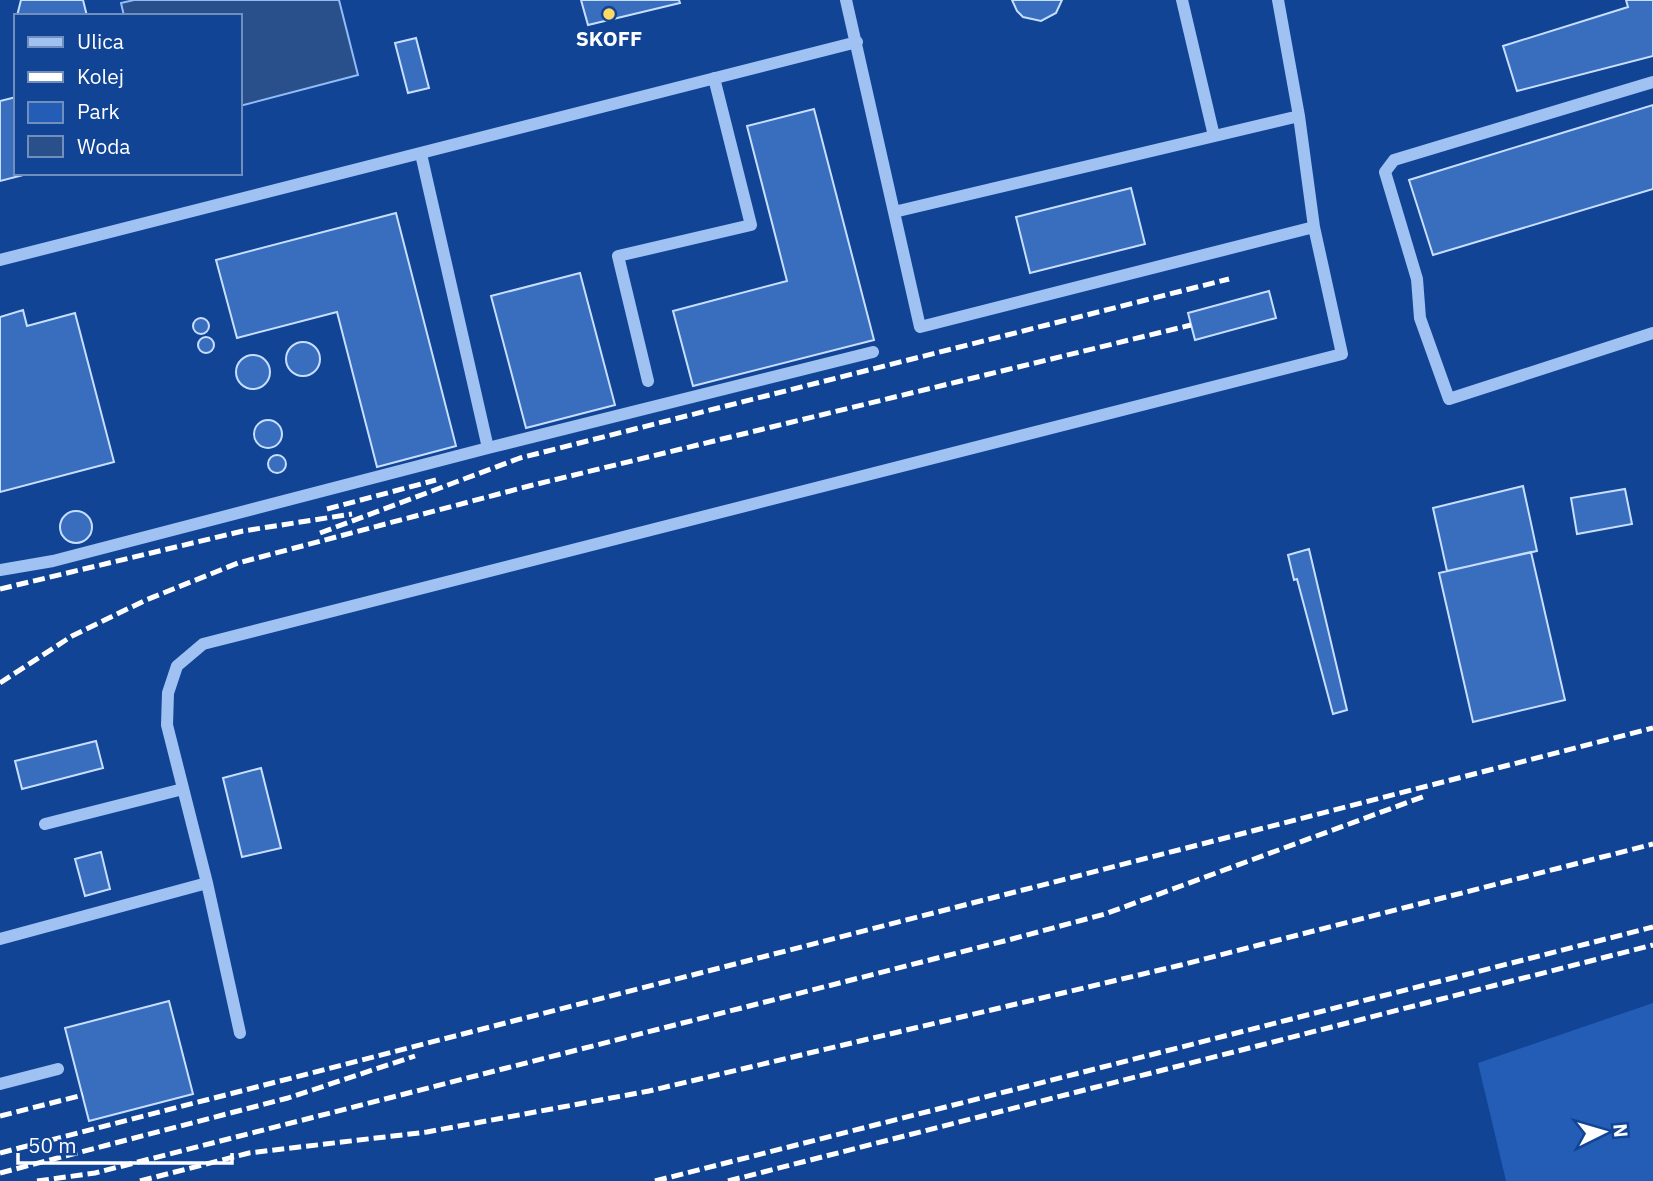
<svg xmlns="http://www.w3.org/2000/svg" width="1653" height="1181" viewBox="0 0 1653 1181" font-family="'IBM Plex Sans',sans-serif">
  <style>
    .green { fill: #235db5 }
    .water { fill: #2a508c; stroke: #92bcf7; stroke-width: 2 }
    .building { fill: #396ebe; stroke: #c8defe; stroke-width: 2 }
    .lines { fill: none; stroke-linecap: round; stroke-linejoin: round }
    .minor { stroke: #a0c2f3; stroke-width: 12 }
    .rail { stroke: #fff; stroke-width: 5; stroke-dasharray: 12 5; stroke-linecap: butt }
    .poi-dot { fill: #ffd962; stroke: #114495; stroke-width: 2.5 }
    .labels { text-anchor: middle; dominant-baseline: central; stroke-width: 6; stroke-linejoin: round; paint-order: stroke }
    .poi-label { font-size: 21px; font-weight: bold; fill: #fff; stroke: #114495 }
  </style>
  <rect width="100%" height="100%" fill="#114495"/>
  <path class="green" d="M1653,1003V1181H1506L1478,1063Z"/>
  <path class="water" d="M134,0H339L358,75L240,106V16H124L121,3Z"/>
  <path class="building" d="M21,0H83L87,16H17Z
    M581,0H679L680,3L588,25Z
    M1012,0H1062L1056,13L1041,21L1023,17L1017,11Z
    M1626,0H1653V56L1517,91L1503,46L1628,7Z
    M416,38L429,88L408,93L395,43Z
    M16,97V173H31L0,181V101Z
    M1653,105V189L1433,255L1409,180Z
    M814,109L874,340L693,386L673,311L787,281L747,126Z
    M1131,188L1145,244L1030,273L1016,217Z
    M396,213L456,446L377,467L337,312L237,338L216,260Z
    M580,273L615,405L526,428L491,296Z
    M1269,291L1276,318L1195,340L1188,313Z
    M23,310L27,326L75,313L114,462L0,492V317Z
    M193 326a8 8 0 1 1 16 0a8 8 0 1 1-16 0Z
    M198 345a8 8 0 1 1 16 0a8 8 0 1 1-16 0Z
    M286 359a17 17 0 1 1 34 0a17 17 0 1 1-34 0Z
    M236 372a17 17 0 1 1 34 0a17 17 0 1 1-34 0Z
    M254 434a14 14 0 1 1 28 0a14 14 0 1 1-28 0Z
    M268 464a9 9 0 1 1 18 0a9 9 0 1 1-18 0Z
    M1523,486L1537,551L1447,571L1433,508Z
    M1625,489L1632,524L1577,534L1571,498Z
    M60 527a16 16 0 1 1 32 0a16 16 0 1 1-32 0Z
    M1309,549L1347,710L1333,714L1297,579L1294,580L1288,555Z
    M1531,552L1565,700L1473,722L1439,573Z
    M96,741L103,768L22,789L15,761Z
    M261,768L281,848L242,857L223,778Z
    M101,852L110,889L85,896L75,859Z
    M169,1001L193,1094L89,1121L65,1028Z"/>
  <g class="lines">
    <path class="minor" d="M846,0L920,327L1314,227
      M1182,0L1214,136
      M1653,82L1394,160L1385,172L1417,279L1420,318L1449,399L1653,333
      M894,212L1299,116
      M0,260L857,42
      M648,381L618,256L751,225L714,78
      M488,448L873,352
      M0,570L53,561L488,448L421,154
      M45,824L183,789
      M0,939L207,883
      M240,1033L207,883L167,725L168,693L177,666L203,644L1342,354L1314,227L1299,116L1278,0
      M0,1084L58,1069"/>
    <path class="rail" d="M327,509L436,480
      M320,533L520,458L1229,279
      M0,589L243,531L352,514
      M0,683L72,636L146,600L238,563L529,486L1191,325
      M0,1116L83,1095
      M0,1153L1653,728
      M0,1173L288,1098L415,1056
      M37,1181L95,1173L1012,939L1105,914L1425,796
      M140,1181L249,1153L427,1132L649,1091L1181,965L1653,844
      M655,1181L1653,927
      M728,1181L1653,945"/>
  </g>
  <circle class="poi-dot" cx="609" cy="14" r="7"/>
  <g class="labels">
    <g class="poi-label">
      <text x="609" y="38">SKOFF</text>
    </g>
  </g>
  <rect x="14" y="14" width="228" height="161" fill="#114495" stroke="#708fbf" stroke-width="2"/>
  <rect x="28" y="37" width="35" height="10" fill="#a0c2f3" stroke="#708fbf" stroke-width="2"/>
  <text x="77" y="49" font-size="21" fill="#ffffff">Ulica</text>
  <rect x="28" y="72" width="35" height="10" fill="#ffffff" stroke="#708fbf" stroke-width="2"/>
  <text x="77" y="84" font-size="21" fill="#ffffff">Kolej</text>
  <rect x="28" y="102" width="35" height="21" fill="#235db5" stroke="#708fbf" stroke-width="2"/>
  <text x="77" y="119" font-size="21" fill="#ffffff">Park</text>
  <rect x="28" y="136" width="35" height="21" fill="#2a508c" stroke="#708fbf" stroke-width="2"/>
  <text x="77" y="154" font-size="21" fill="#ffffff">Woda</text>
  <g transform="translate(1604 1132) rotate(85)" stroke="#114495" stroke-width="5" paint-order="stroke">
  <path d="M0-5L12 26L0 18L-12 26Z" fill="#ffffff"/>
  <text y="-10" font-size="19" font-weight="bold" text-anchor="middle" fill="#ffffff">N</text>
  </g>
  <path d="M18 1153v10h214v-10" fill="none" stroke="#ffffff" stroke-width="3.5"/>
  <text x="28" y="1153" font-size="21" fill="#ffffff" stroke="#114495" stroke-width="5" paint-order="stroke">50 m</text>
</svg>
